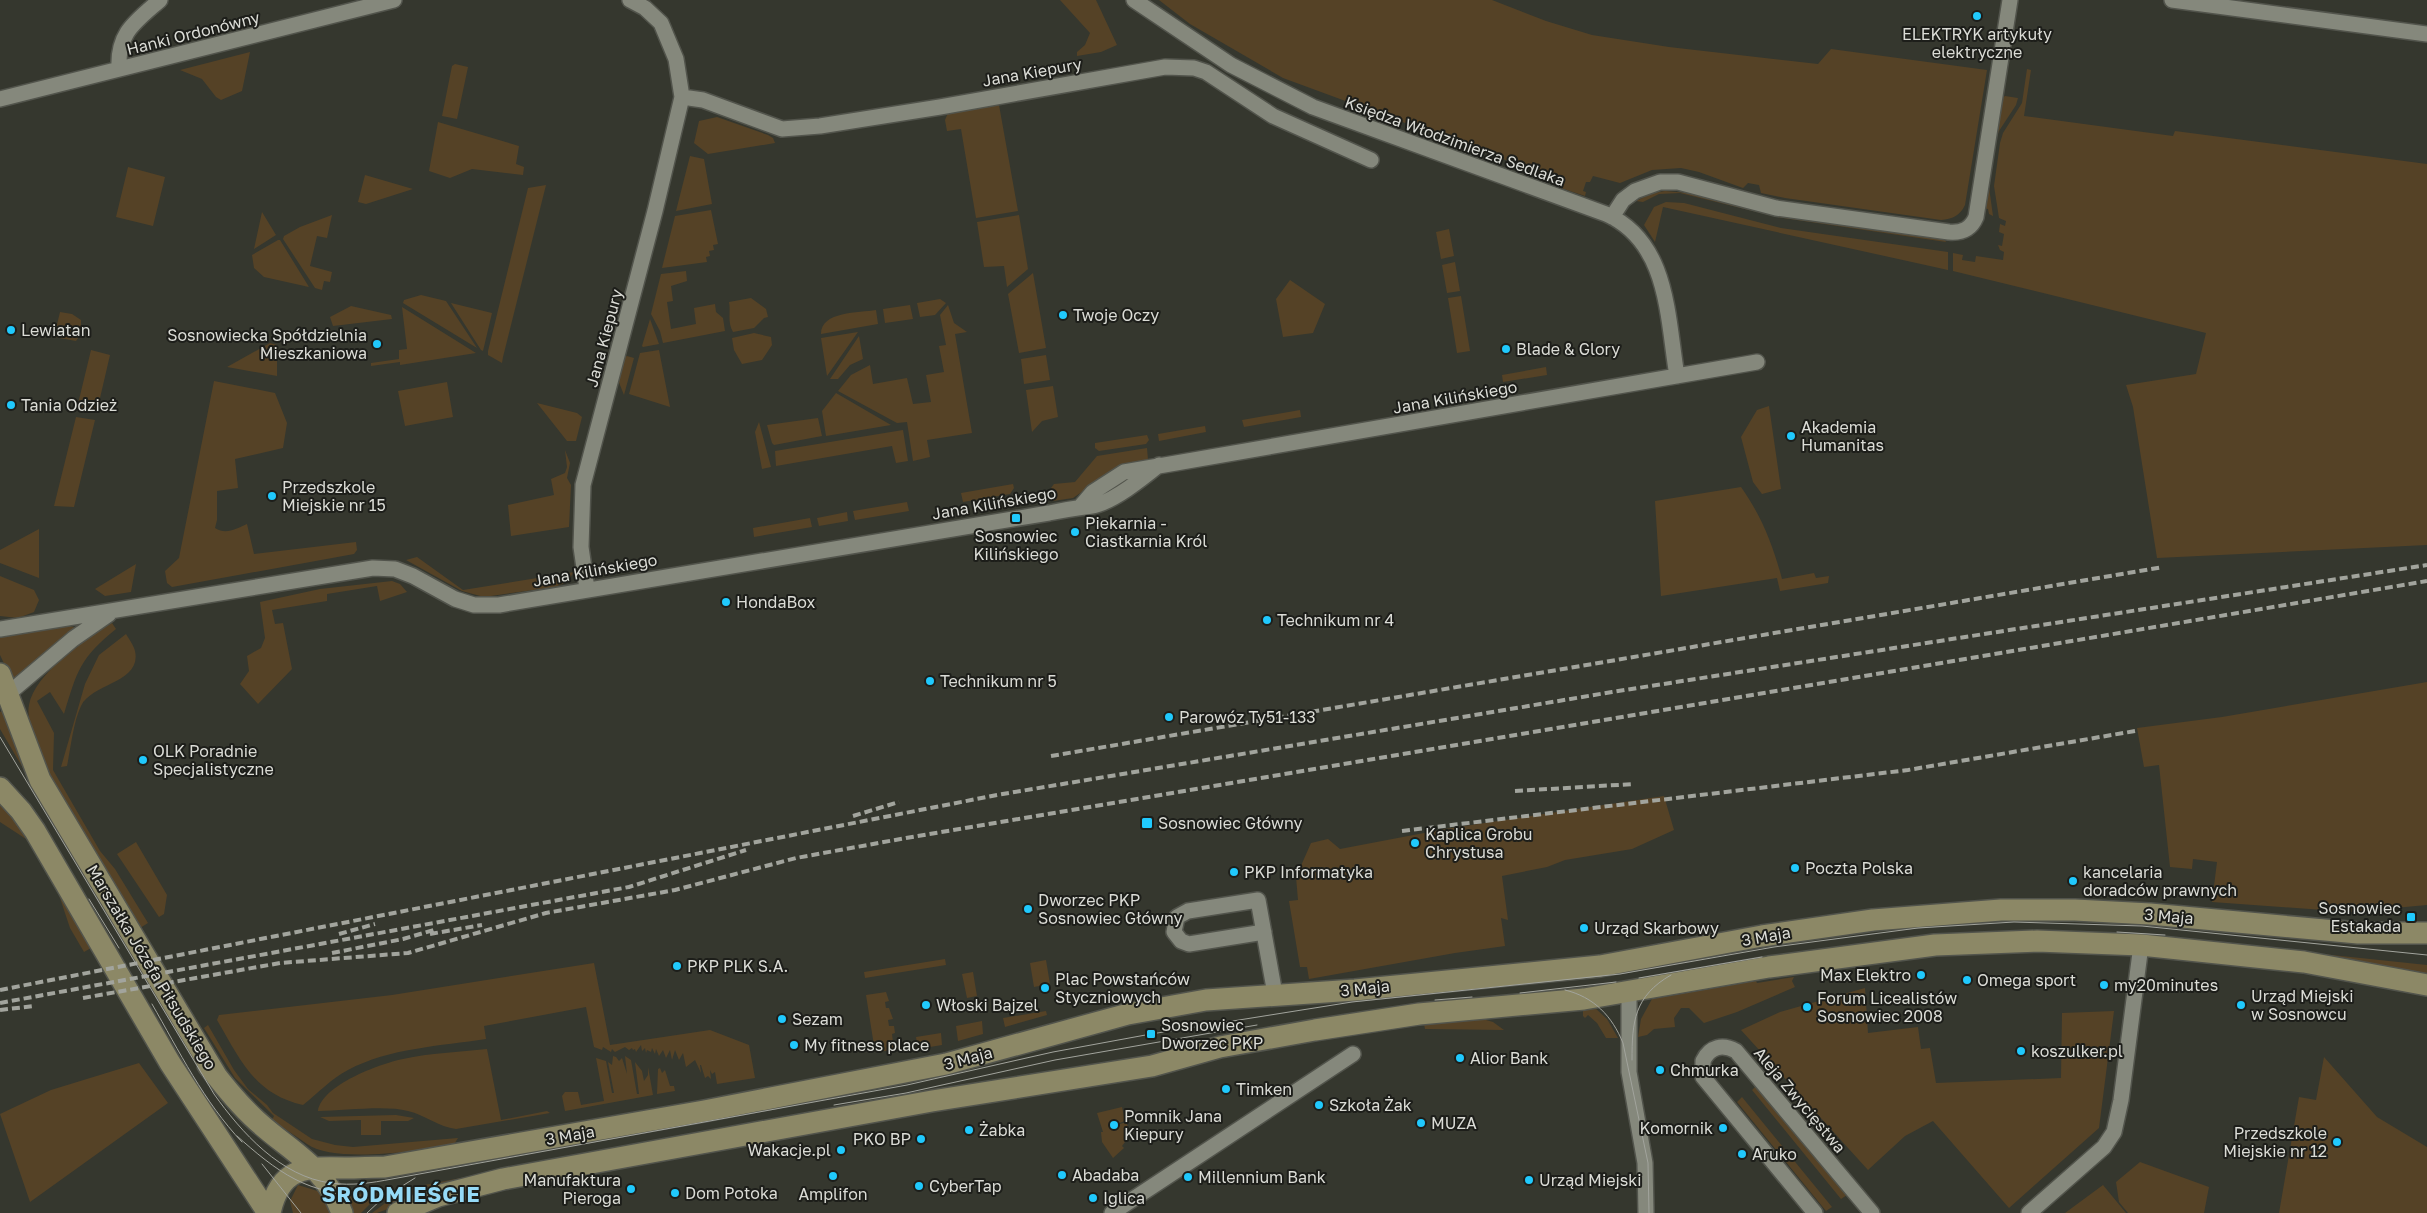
<svg xmlns="http://www.w3.org/2000/svg" width="2427" height="1213" viewBox="0 0 2427 1213" font-family="'Golos Text',sans-serif">
  <style>
    .green { fill: #554226 }
    .lines { fill: none; stroke-linecap: round; stroke-linejoin: round }
    .street-casing { stroke: #52544c; stroke-width: 18 }
    .secondary-casing { stroke: #52544c; stroke-width: 24 }
    .street { stroke: #85887c; stroke-width: 15 }
    .secondary { stroke: #8c8866; stroke-width: 21 }
    .tram { stroke: #a2a49d; stroke-width: 1 }
    .rail { stroke: #a2a49d; stroke-width: 4; stroke-dasharray: 8 4; stroke-linecap: butt }
    .poi-dot { fill: #20c9fd; stroke: #1d1e1a; stroke-width: 2 }
    .labels { text-anchor: middle; dominant-baseline: central; stroke-width: 4; stroke-linejoin: round; paint-order: stroke }
    .street-label { font-size: 16px; fill: #dbdcd6; stroke: #1d1e1a }
    .poi-label { font-size: 16px; fill: #dbdcd6; stroke: #1d1e1a; text-anchor: start }
    .district-label { font-size: 21px; font-weight: bold; letter-spacing: 1px; fill: #95daf7; stroke: #1d1e1a }
  </style>
  <rect width="100%" height="100%" fill="#35372e"/>
  <path class="green" d="M1060,0H1096L1117,45L1101,52L1077,56V52L1085,45L1090,33Z
    M1159,0H1492L1546,21L1592,35L1669,47L1818,64L1831,49L1987,70L1965,205C1960,216 1952,219 1941,220L1785,198L1761,193L1759,185L1748,183L1743,188L1699,172L1681,168L1652,170L1620,183L1593,176L1590,182H1586L1583,191L1586,192L1585,196L1561,188L1563,181L1283,78L1190,24Z
    M250,52L242,91L221,100L216,97L202,79L180,70Z
    M455,64L468,67L457,119L442,116L452,66Z
    M2027,69L2031,70L2024,116L2173,136L2175,131L2427,164V545L2157,558L2133,407L2126,385L2196,374L2206,333L1953,271V253L1963,255L1962,260L1975,262L1976,256L2003,260L2004,252L2000,250L1998,245L2002,246L2004,234L1999,232L2000,224L2005,226L2006,221L1999,218L1994,186L2000,143L2003,133L2022,103Z
    M2005,96L2018,98L2016,105L1999,131L1995,141L1989,187L1993,216L1989,214L1988,209L1983,208L2001,99Z
    M999,105L1018,211L976,218L961,129L947,131L945,120L948,113Z
    M717,117L768,135L773,138L775,143L708,154L694,143L699,121Z
    M438,122L519,146L516,164L524,167L523,175L472,169L450,178L429,171Z
    M690,156L704,159L712,204L676,211Z
    M128,167L165,177L153,226L116,217Z
    M365,175L413,189L366,204L358,202Z
    M546,185L503,357L502,363L488,355V351L528,188Z
    M1665,191L1688,193L1761,211L1944,238L1946,242L1777,217L1680,193L1659,194L1643,202L1636,201L1653,193Z
    M1666,202L1684,203L1781,228L1948,252V270L1663,207L1655,242L1644,225L1654,207Z
    M711,210L718,244L713,245L714,250L709,251L710,256L706,257L707,262L662,268L675,216Z
    M262,212L276,235L254,249Z
    M332,215L327,238L317,236L310,266L332,272L330,282L324,281L322,290L315,288L283,239L284,236L300,227Z
    M1019,215L1028,269L1007,287L1004,266L984,267L977,222Z
    M1449,229L1454,256L1441,259L1436,232Z
    M278,240H280L309,287L264,277L254,268L252,255Z
    M1455,262L1460,291L1447,293L1442,265Z
    M686,271L687,281L671,286L673,301L667,302L671,329L696,324L694,308L715,304L716,312L723,318L725,331L663,343L660,331L651,314L661,274Z
    M1033,273L1046,348L1019,353L1008,294Z
    M1290,280L1325,304L1313,333L1283,337L1276,299Z
    M421,295L446,301L477,348L403,303L404,300Z
    M1461,296L1470,351L1457,353L1448,298Z
    M751,298L766,309L768,317L764,318L754,328L733,332C727,322 731,312 729,302Z
    M940,299L946,303L935,315L920,317L917,303Z
    M451,303L492,313L483,351L481,350Z
    M910,305L913,319L885,323L883,309Z
    M948,305L954,323L967,332L955,334L972,433L927,440L930,457L913,461L907,422L897,423L838,391L851,375L870,365L873,384L907,378L913,404L931,402L926,375L944,372L939,346L946,345L940,315Z
    M351,306L391,315L392,319L333,326L330,317Z
    M402,307L476,353L400,365V362L371,366V363L399,359V350L407,349Z
    M876,310L878,324L821,334C821,311 859,313 876,310Z
    M60,312L72,314L81,320V334L76,341L54,337Z
    M650,319L659,344L643,347L642,346Z
    M858,332L827,376L821,338Z
    M754,333L771,337L772,345L762,360L742,364L734,350L732,338Z
    M859,336L863,359L850,365L838,379H830Z
    M270,343L277,345V376L227,367Z
    M91,350L110,355L97,411L77,408Z
    M659,350L670,407L629,394L640,353Z
    M1046,355L1050,380L1024,384L1021,359Z
    M627,356L634,358L624,395L618,380L624,357Z
    M1546,367L1547,375L1503,382L1502,375Z
    M214,381L275,393L287,423L283,448L235,459L238,488L217,491V520L215,528C226,535 236,529 247,524L254,554L356,542L357,550L354,554L172,587L167,583L165,571L179,558Z
    M447,382L453,417L405,426L398,391Z
    M1053,386L1058,417L1042,421L1032,432L1026,390Z
    M836,393L891,425L826,436L822,411Z
    M537,403L577,413L582,417L576,441H567Z
    M1769,406L1781,489L1762,494L1753,482L1741,437L1757,410Z
    M1300,410L1301,417L1244,427L1242,420Z
    M76,417L95,420L74,507L54,506Z
    M818,418L822,436L774,445L772,443L767,425Z
    M759,422L771,467L762,469L755,432Z
    M1205,426L1206,432L1159,441L1158,434Z
    M903,430L908,461L896,463L892,446L776,466L775,451Z
    M1147,435L1149,440L1146,444L1099,451L1095,448V443Z
    M1147,448L1148,460L1117,468L1073,498L1053,501L1051,488L1054,484L1075,482L1097,456Z
    M565,450L570,463L567,478L571,485L569,527L511,536L508,505L554,495L551,479L565,473L567,467Z
    M1013,484L1014,488L1010,494L963,502L961,493Z
    M1741,487C1761,515 1773,545 1782,579L1814,573L1816,578L1829,576L1828,583L1780,591L1777,578L1661,596L1655,501Z
    M907,502L909,511L855,520L853,511Z
    M847,512L848,521L819,526L817,518Z
    M810,518L812,527L754,537L753,528Z
    M39,529V578L0,563V550Z
    M417,557L463,590L574,572L567,582L555,587L484,597L462,591L406,560Z
    M136,564L131,592L105,596L95,589Z
    M0,576L34,590L39,600L34,612L18,618L0,616Z
    M392,581L400,584L407,592L380,601L377,586L327,594V601L272,610L275,624L283,623L292,669L258,704L240,684L249,671L247,656L261,648L265,638L260,602L320,589Z
    M112,623L116,629C80,658 77,671 64,714L50,692L37,701L54,733L53,770L100,851L115,869L148,923L140,928C115,887 20,746 29,705C35,673 85,640 112,623Z
    M70,626L74,627L73,629L14,679L11,678L0,655V637Z
    M126,634C129,639 134,646 135,651C142,683 92,683 81,706C73,723 71,747 67,766L61,767L85,684L99,655Z
    M2427,682V905L2351,912L2212,902L2217,862L2193,859L2192,869L2170,867L2159,765L2144,767L2137,728L2222,717Z
    M2,711L5,712L24,770L0,729V712Z
    M1664,796L1674,830L1632,849L1565,860L1547,867L1502,876L1508,920L1501,918L1505,946L1455,953L1309,979L1307,967H1300L1289,901L1298,900L1296,877L1311,843L1328,839L1340,849L1445,829Z
    M0,799L26,839L0,822Z
    M136,842L167,895L164,914L159,917L117,854Z
    M58,892L91,948L84,952L70,928Z
    M2313,953L2427,965V976Z
    M945,959L946,965L865,978L864,972Z
    M1046,960L1050,984L1034,987L1030,963Z
    M594,963L610,1045L710,1030L749,1045L755,1078L717,1084L715,1072L712,1074L710,1070L711,1079L708,1076L705,1078L701,1065H700L701,1073L695,1060L686,1067L683,1053L679,1060L675,1050L672,1060L670,1050L666,1058L663,1050L659,1056L656,1049L655,1054L652,1048L651,1052L647,1050L646,1053L645,1048L642,1051L641,1045L636,1052L635,1049L633,1050L632,1048L629,1050L625,1047L615,1052L612,1049L611,1052L603,1047L602,1050L594,1047L586,1007L484,1026L486,1039C441,1046 389,1048 348,1070C331,1079 318,1093 303,1105C254,1094 240,1059 217,1020L219,1015L392,995Z
    M973,972L977,996L967,998L962,974Z
    M1794,977L1792,981L1795,987L1737,1012L1704,1023L1689,1008H1681L1674,1018L1675,1027L1654,1029L1647,1035L1638,1037L1641,1019L1652,999L1756,981L1757,983Z
    M1865,988L1868,1033L1918,1027L1921,1049L1930,1048L1936,1083L2061,1078L2062,1013L2114,1011L2099,1128L2009,1208L1933,1121L1905,1136L1868,1170L1741,1030L1780,1012Z
    M886,992L889,1001L885,1002L886,1008H889L893,1019L888,1020L889,1026H894L895,1033L892,1034L894,1050L875,1052L866,995Z
    M1594,1007L1607,1019L1618,1038H1606L1597,1023L1588,1015L1585,1018L1583,1016V1009Z
    M1046,1011L1047,1015L1005,1027L1003,1018Z
    M1479,1018L1493,1022L1504,1030L1425,1029L1424,1024Z
    M982,1021L983,1034L958,1041L956,1026Z
    M208,1025L234,1070L248,1089L267,1105L273,1113L312,1139L335,1145L353,1147L458,1138L453,1146C419,1150 335,1164 307,1144C296,1136 283,1128 272,1120L274,1116L235,1078L204,1028Z
    M941,1033L942,1045L918,1049L916,1037Z
    M487,1049L501,1120L547,1111L550,1113L456,1129C439,1127 425,1115 408,1111C385,1105 343,1111 318,1111C322,1085 379,1064 403,1059C430,1053 459,1052 487,1049Z
    M613,1056L616,1057L619,1061L622,1058L627,1074L625,1056L631,1060L637,1094H639L635,1062L642,1071L644,1081L648,1075V1067L653,1095L565,1111L562,1096L565,1092H578L581,1105L604,1101L596,1058L606,1061L612,1093H614L608,1062L612,1065Z
    M2324,1057L2377,1117L2427,1147V1213H2279L2299,1097L2316,1100Z
    M139,1063L168,1103L30,1202L0,1114L51,1090Z
    M660,1068L662,1073L665,1070L670,1086H674L675,1091L657,1094L658,1069Z
    M1757,1085L1847,1195L1841,1199L1752,1090Z
    M1742,1097L1832,1207L1826,1211L1737,1102Z
    M1122,1107L1125,1121L1117,1124L1116,1122L1110,1123V1129H1117V1125L1126,1122L1131,1134L1122,1146L1124,1148L1113,1158L1102,1142L1101,1132H1103L1097,1113Z
    M396,1115L414,1118L408,1121H381V1135H361V1120L329,1121L320,1117Z
    M2140,1162L2209,1187L2204,1213H2128L2119,1202L2116,1182Z
    M481,1174L377,1213H372L404,1189Z
    M298,1185L324,1193L332,1213H293L290,1201Z
    M2103,1185L2126,1213H2065Z
    M377,1193V1197L361,1213H351L343,1196Z"/>
  <g class="lines">
    <g class="street-casing">
      <path id="street" d="M1134,0L1231,65L1313,107L1606,214C1669,242 1667,317 1677,376
        M2172,0L2427,34
        M119,69C117,33 135,22 160,0
        M682,97L703,100L782,129L820,126L940,107L1165,67L1194,68L1206,72L1273,116L1371,160
        M0,99L394,0
        M1612,217L1623,200L1635,191L1660,182H1678L1776,208L1949,232C1962,233 1971,229 1976,217L2010,0
        M1081,506L1093,492L1124,472L1757,362
        M587,589L581,547L583,485L655,211L682,97L676,59L661,23L645,8L630,0
        M0,629L373,568L395,569L413,576L455,599L474,605H499L1049,513C1063,510 1077,508 1092,506C1112,503 1143,478 1159,465
        M8,694L73,639L109,614
        M1264,932L1189,944L1181,941L1174,932L1177,917L1188,911L1258,900L1275,994
        M1629,993V1072L1645,1163L1646,1213
        M1112,1213L1353,1054
        M1815,1213L1703,1077V1061C1710,1046 1723,1044 1736,1051L1872,1213
        M2029,1213L2104,1147L2114,1132L2121,1100L2141,945"/>
    </g>
    <g class="secondary-casing">
      <path id="secondary" d="M0,674L40,780L217,1077
        M0,788L21,811L35,831L170,1063L268,1213
        M208,1065C223,1085 238,1104 257,1121C291,1152 325,1166 342,1213
        M270,1213C280,1166 306,1167 346,1168C359,1168 372,1167 385,1167L704,1111L946,1064L1128,1014L1206,1000L1355,990L1600,966L1762,936L1873,920L2001,910H2075L2150,914L2358,933H2427
        M398,1213L438,1196L503,1179L932,1101L1152,1066L1220,1047L1315,1030L1419,1014L1584,999L1769,967L1935,945L2037,941L2141,945L2304,962L2427,985"/>
    </g>
    <use href="#street" class="street"/>
    <use href="#secondary" class="secondary"/>
    <path class="tram" d="M0,737L214,1094C241,1132 281,1177 331,1183C352,1186 371,1183 392,1179L907,1085L1053,1052L1151,1034L1352,1002L1620,974L1774,947L1918,928L2014,922L2142,926L2427,955
      M89,899L119,948
      M2117,932L2165,935
      M1639,978L1762,957
      M1565,990C1594,997 1612,1016 1623,1043L1648,1163L1649,1213
      M1520,993L1616,982
      M1435,1000L1472,997
      M152,1004C179,1051 204,1102 242,1142
      M1632,1060C1632,1022 1634,996 1671,975
      M834,1105L906,1093L1055,1060L1257,1025
      M237,1136C274,1169 312,1200 365,1191
      M262,1164L301,1213
      M367,1213L383,1198L415,1178"/>
    <path class="rail" d="M1051,756L2163,567
      M1515,791L1634,784
      M853,816L899,802
      M1402,831L1908,770L2135,731
      M339,934L375,924
      M430,934L482,925
      M332,953L403,939L437,929
      M0,990L997,795L1612,692L2427,565
      M83,998L280,963L408,953L546,913L675,890L796,858L906,838L2427,581
      M0,1003L629,887L746,850
      M0,1010L34,1006"/>
  </g>
  <g class="poi-dot">
    <circle cx="1977" cy="16" r="5"/>
    <circle cx="1063" cy="315" r="5"/>
    <circle cx="11" cy="330" r="5"/>
    <circle cx="377" cy="344" r="5"/>
    <circle cx="1506" cy="349" r="5"/>
    <circle cx="11" cy="405" r="5"/>
    <circle cx="1791" cy="436" r="5"/>
    <circle cx="272" cy="496" r="5"/>
    <rect x="1011" y="513" width="10" height="10" rx="2.5"/>
    <circle cx="1075" cy="532" r="5"/>
    <circle cx="726" cy="602" r="5"/>
    <circle cx="1267" cy="620" r="5"/>
    <circle cx="930" cy="681" r="5"/>
    <circle cx="1169" cy="717" r="5"/>
    <circle cx="143" cy="760" r="5"/>
    <rect x="1141" y="817" width="12" height="12" rx="2.5"/>
    <circle cx="1415" cy="843" r="5"/>
    <circle cx="1795" cy="868" r="5"/>
    <circle cx="1234" cy="872" r="5"/>
    <circle cx="2073" cy="881" r="5"/>
    <circle cx="1028" cy="909" r="5"/>
    <rect x="2406" y="912" width="10" height="10" rx="2.5"/>
    <circle cx="1584" cy="928" r="5"/>
    <circle cx="677" cy="966" r="5"/>
    <circle cx="1921" cy="975" r="5"/>
    <circle cx="1967" cy="980" r="5"/>
    <circle cx="2104" cy="985" r="5"/>
    <circle cx="1045" cy="988" r="5"/>
    <circle cx="926" cy="1005" r="5"/>
    <circle cx="2241" cy="1005" r="5"/>
    <circle cx="1807" cy="1007" r="5"/>
    <circle cx="782" cy="1019" r="5"/>
    <rect x="1146" y="1029" width="10" height="10" rx="2.5"/>
    <circle cx="794" cy="1045" r="5"/>
    <circle cx="2021" cy="1051" r="5"/>
    <circle cx="1460" cy="1058" r="5"/>
    <circle cx="1660" cy="1070" r="5"/>
    <circle cx="1226" cy="1089" r="5"/>
    <circle cx="1319" cy="1105" r="5"/>
    <circle cx="1421" cy="1123" r="5"/>
    <circle cx="1114" cy="1125" r="5"/>
    <circle cx="1723" cy="1128" r="5"/>
    <circle cx="969" cy="1130" r="5"/>
    <circle cx="921" cy="1139" r="5"/>
    <circle cx="2337" cy="1142" r="5"/>
    <circle cx="841" cy="1150" r="5"/>
    <circle cx="1742" cy="1154" r="5"/>
    <circle cx="1062" cy="1175" r="5"/>
    <circle cx="833" cy="1176" r="5"/>
    <circle cx="1188" cy="1177" r="5"/>
    <circle cx="1529" cy="1180" r="5"/>
    <circle cx="919" cy="1186" r="5"/>
    <circle cx="631" cy="1189" r="5"/>
    <circle cx="675" cy="1193" r="5"/>
    <circle cx="1093" cy="1198" r="5"/>
  </g>
  <g class="labels">
    <g class="street-label">
      <text transform="translate(193 33) rotate(-14)">Hanki Ordonówny</text>
      <text transform="translate(1032 72) rotate(-10)">Jana Kiepury</text>
      <text transform="translate(1455 141) rotate(20)">Księdza Włodzimierza Sedlaka</text>
      <text transform="translate(604 338) rotate(-75)">Jana Kiepury</text>
      <text transform="translate(1455 397) rotate(-10)">Jana Kilińskiego</text>
      <text transform="translate(994 503) rotate(-10)">Jana Kilińskiego</text>
      <text transform="translate(595 570) rotate(-10)">Jana Kilińskiego</text>
      <text transform="translate(2169 916) rotate(5)">3 Maja</text>
      <text transform="translate(1766 936) rotate(-10)">3 Maja</text>
      <text transform="translate(152 967) rotate(59)">Marszałka Józefa Piłsudskiego</text>
      <text transform="translate(1365 988) rotate(-6)">3 Maja</text>
      <text transform="translate(968 1058) rotate(-15)">3 Maja</text>
      <text transform="translate(1800 1100) rotate(50)">Aleja Zwycięstwa</text>
      <text transform="translate(570 1135) rotate(-10)">3 Maja</text>
    </g>
    <g class="poi-label">
      <text x="1977" y="34" text-anchor="middle">ELEKTRYK artykuły<tspan x="1977" dy="18">elektryczne</tspan></text>
      <text x="1073" y="315">Twoje Oczy</text>
      <text x="21" y="330">Lewiatan</text>
      <text x="367" y="335" text-anchor="end">Sosnowiecka Spółdzielnia<tspan x="367" dy="18">Mieszkaniowa</tspan></text>
      <text x="1516" y="349">Blade &amp; Glory</text>
      <text x="21" y="405">Tania Odzież</text>
      <text x="1801" y="427">Akademia<tspan x="1801" dy="18">Humanitas</tspan></text>
      <text x="282" y="487">Przedszkole<tspan x="282" dy="18">Miejskie nr 15</tspan></text>
      <text x="1085" y="523">Piekarnia -<tspan x="1085" dy="18">Ciastkarnia Król</tspan></text>
      <text x="1016" y="536" text-anchor="middle">Sosnowiec<tspan x="1016" dy="18">Kilińskiego</tspan></text>
      <text x="736" y="602">HondaBox</text>
      <text x="1277" y="620">Technikum nr 4</text>
      <text x="940" y="681">Technikum nr 5</text>
      <text x="1179" y="717">Parowóz Ty51-133</text>
      <text x="153" y="751">OLK Poradnie<tspan x="153" dy="18">Specjalistyczne</tspan></text>
      <text x="1158" y="823">Sosnowiec Główny</text>
      <text x="1425" y="834">Kaplica Grobu<tspan x="1425" dy="18">Chrystusa</tspan></text>
      <text x="1805" y="868">Poczta Polska</text>
      <text x="1244" y="872">PKP Informatyka</text>
      <text x="2083" y="872">kancelaria<tspan x="2083" dy="18">doradców prawnych</tspan></text>
      <text x="1038" y="900">Dworzec PKP<tspan x="1038" dy="18">Sosnowiec Główny</tspan></text>
      <text x="2401" y="908" text-anchor="end">Sosnowiec<tspan x="2401" dy="18">Estakada</tspan></text>
      <text x="1594" y="928">Urząd Skarbowy</text>
      <text x="687" y="966">PKP PLK S.A.</text>
      <text x="1911" y="975" text-anchor="end">Max Elektro</text>
      <text x="1055" y="979">Plac Powstańców<tspan x="1055" dy="18">Styczniowych</tspan></text>
      <text x="1977" y="980">Omega sport</text>
      <text x="2114" y="985">my20minutes</text>
      <text x="2251" y="996">Urząd Miejski<tspan x="2251" dy="18">w Sosnowcu</tspan></text>
      <text x="1817" y="998">Forum Licealistów<tspan x="1817" dy="18">Sosnowiec 2008</tspan></text>
      <text x="936" y="1005">Włoski Bajzel</text>
      <text x="792" y="1019">Sezam</text>
      <text x="1161" y="1025">Sosnowiec<tspan x="1161" dy="18">Dworzec PKP</tspan></text>
      <text x="804" y="1045">My fitness place</text>
      <text x="2031" y="1051">koszulker.pl</text>
      <text x="1470" y="1058">Alior Bank</text>
      <text x="1670" y="1070">Chmurka</text>
      <text x="1236" y="1089">Timken</text>
      <text x="1329" y="1105">Szkoła Żak</text>
      <text x="1124" y="1116">Pomnik Jana<tspan x="1124" dy="18">Kiepury</tspan></text>
      <text x="1431" y="1123">MUZA</text>
      <text x="1713" y="1128" text-anchor="end">Komornik</text>
      <text x="979" y="1130">Żabka</text>
      <text x="2327" y="1133" text-anchor="end">Przedszkole<tspan x="2327" dy="18">Miejskie nr 12</tspan></text>
      <text x="911" y="1139" text-anchor="end">PKO BP</text>
      <text x="831" y="1150" text-anchor="end">Wakacje.pl</text>
      <text x="1752" y="1154">Aruko</text>
      <text x="1072" y="1175">Abadaba</text>
      <text x="1198" y="1177">Millennium Bank</text>
      <text x="621" y="1180" text-anchor="end">Manufaktura<tspan x="621" dy="18">Pieroga</tspan></text>
      <text x="1539" y="1180">Urząd Miejski</text>
      <text x="929" y="1186">CyberTap</text>
      <text x="685" y="1193">Dom Potoka</text>
      <text x="833" y="1194" text-anchor="middle">Amplifon</text>
      <text x="1103" y="1198">Iglica</text>
    </g>
    <g class="district-label">
      <text x="401" y="1194">ŚRÓDMIEŚCIE</text>
    </g>
  </g>
</svg>
